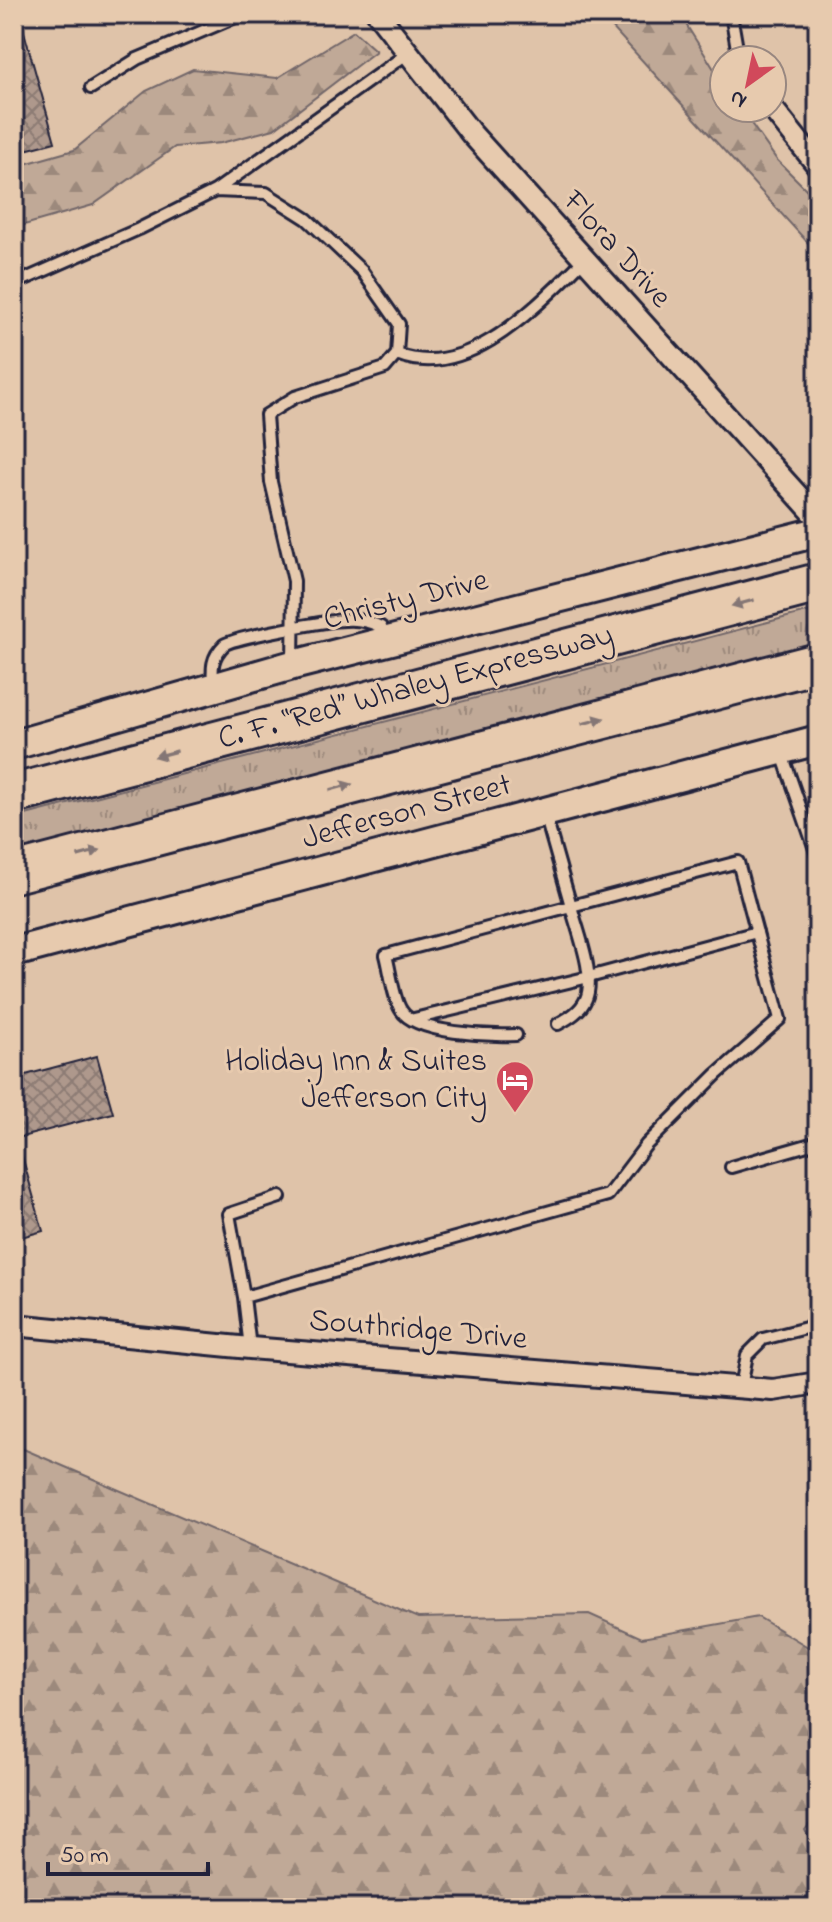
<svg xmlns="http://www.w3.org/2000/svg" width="832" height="1922" viewBox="0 0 832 1922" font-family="'Indie Flower',sans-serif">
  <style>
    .grass { fill: url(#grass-tufts); stroke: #716669; stroke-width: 2 }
    .forest { fill: url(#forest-firs); stroke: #716669; stroke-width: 2 }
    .building { fill: url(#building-cross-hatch); stroke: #22223b; stroke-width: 2 }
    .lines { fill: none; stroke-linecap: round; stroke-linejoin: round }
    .lane-casing { stroke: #22223b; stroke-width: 16 }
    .street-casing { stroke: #22223b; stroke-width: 26 }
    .secondary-casing { stroke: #22223b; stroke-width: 34 }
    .highway-casing { stroke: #22223b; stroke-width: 44 }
    .lane { stroke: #e7caae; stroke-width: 10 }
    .street { stroke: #e7caae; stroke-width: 20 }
    .secondary { stroke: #e7caae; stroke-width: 28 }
    .highway { stroke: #e7caae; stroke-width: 38 }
    .oneway { fill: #847674 }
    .labels { text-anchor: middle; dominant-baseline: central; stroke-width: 6; stroke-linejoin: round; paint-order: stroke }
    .street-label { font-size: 32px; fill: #22223b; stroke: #e7caae }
    .poi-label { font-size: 32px; fill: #22223b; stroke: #e7caae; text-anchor: end }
  </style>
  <defs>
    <pattern id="grass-tufts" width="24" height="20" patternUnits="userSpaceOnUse" patternTransform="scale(2)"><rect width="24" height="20" fill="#c0a997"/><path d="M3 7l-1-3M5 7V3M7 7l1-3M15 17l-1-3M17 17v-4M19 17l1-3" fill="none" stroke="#9c897c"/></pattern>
    <pattern id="forest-firs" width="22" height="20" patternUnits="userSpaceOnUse" patternTransform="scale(2)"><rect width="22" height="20" fill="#c0a997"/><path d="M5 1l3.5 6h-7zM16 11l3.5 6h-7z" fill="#9c897c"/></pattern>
    <pattern id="building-cross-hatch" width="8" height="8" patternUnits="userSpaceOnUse" patternTransform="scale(2)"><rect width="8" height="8" fill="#ae988c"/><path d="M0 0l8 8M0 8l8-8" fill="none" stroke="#8d7c74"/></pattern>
  </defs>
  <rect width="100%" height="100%" fill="#dfc3a9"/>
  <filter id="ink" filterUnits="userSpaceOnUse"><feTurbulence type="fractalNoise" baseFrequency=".0125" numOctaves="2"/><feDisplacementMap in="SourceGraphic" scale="16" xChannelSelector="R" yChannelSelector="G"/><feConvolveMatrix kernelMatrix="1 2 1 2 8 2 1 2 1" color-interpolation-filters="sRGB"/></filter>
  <g filter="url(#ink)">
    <path class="grass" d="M818,609V652L14,863V818Z"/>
    <path class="forest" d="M600,14H687V26L724,85V108H740L777,160L818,201V254Z
      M354,31L376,51L274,129L221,143L175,147L93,205L14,228V167L74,150L146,91L193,69L277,78Z
      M14,1445L418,1618L589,1614L642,1638L758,1617L818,1653V1813L805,1830L818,1854V1908H14Z"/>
    <path class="building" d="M19,14L55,142L14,153V15Z
      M97,1056L113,1113L14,1139V1078Z
      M19,1145L43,1231L14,1239V1146Z"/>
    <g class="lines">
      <g class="lane-casing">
        <path id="lane" d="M731,14L739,60
          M91,88L137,59L243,14
          M215,191L266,193L307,219L362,271L399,324L397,354L385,368L295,397L266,415L271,482L294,581L293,664
          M14,284L139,229L215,191L408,53
          M397,354C468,383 539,303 585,259
          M213,685C212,668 211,658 224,645C231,638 330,620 345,620C359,619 369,621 381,627L385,640
          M782,754L818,858
          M414,1019L589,977L757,932
          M516,1035C491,1036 415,1034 401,1010C393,998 390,969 386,955L571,906C577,930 596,976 586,999C581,1011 569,1018 558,1024
          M731,1167L818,1142
          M244,1297L229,1214L280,1197
          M250,1348L244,1297L608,1195L646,1145L717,1074L780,1019L738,862L571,906L545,814
          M741,1387L747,1355L763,1339L818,1325"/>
      </g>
      <g class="street-casing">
        <path id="street" d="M378,14L471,133L818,518
          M772,108L818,166
          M14,1325L250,1348L773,1390L818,1383"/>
      </g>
      <g class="secondary-casing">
        <path id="secondary" d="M14,745L293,665L818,532
          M14,952L818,740"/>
      </g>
      <g class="highway-casing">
        <path id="highway" d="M14,794L818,583
          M14,873L818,663"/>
      </g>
      <use href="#lane" class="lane"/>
      <use href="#street" class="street"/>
      <use href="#secondary" class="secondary"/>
      <use href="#highway" class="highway"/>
    </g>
    <defs><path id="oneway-solid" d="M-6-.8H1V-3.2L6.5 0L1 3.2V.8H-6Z" transform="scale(2)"/></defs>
    <g class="oneway">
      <use href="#oneway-solid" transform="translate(743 603) rotate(165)"/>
      <use href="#oneway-solid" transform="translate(593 721) rotate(-15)"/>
      <use href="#oneway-solid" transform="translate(166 754) rotate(165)"/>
      <use href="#oneway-solid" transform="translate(341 787) rotate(-15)"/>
      <use href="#oneway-solid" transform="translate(89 853) rotate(-15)"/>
    </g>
  </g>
  <defs>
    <g id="hotel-pin" transform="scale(2)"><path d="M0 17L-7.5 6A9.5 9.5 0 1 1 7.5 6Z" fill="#d1495b" stroke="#e7caae"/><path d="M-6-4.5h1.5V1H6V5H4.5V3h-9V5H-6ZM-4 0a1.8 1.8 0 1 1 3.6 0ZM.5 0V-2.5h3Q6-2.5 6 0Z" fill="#fff"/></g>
  </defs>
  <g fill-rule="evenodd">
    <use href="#hotel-pin" x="515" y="1080"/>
  </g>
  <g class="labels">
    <g class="street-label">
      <text transform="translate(616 250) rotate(48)">Flora Drive</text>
      <text transform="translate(406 601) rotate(-14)">Christy Drive</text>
      <text transform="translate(416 688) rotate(-15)">C. F. “Red” Whaley Expressway</text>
      <text transform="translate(407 813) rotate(-15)">Jefferson Street</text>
      <text transform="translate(418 1331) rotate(5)">Southridge Drive</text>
    </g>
    <g class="poi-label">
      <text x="487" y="1062">Holiday Inn &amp; Suites<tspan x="487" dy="37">Jefferson City</tspan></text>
    </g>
  </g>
  <rect width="832" height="1922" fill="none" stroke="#e7caae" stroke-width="48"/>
  <rect x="24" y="24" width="784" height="1874" fill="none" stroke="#22223b" stroke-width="3" filter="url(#ink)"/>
  <g transform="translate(748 84) rotate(213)"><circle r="38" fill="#e7caae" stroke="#988780" stroke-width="2"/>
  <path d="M0-6L14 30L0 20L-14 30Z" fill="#d1495b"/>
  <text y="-12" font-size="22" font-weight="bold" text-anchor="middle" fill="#22223b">N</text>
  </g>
  <path d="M48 1862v12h160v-12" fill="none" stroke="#22223b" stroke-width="4"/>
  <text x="60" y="1862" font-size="24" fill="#22223b" stroke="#e7caae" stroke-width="6" paint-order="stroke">50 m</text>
</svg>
